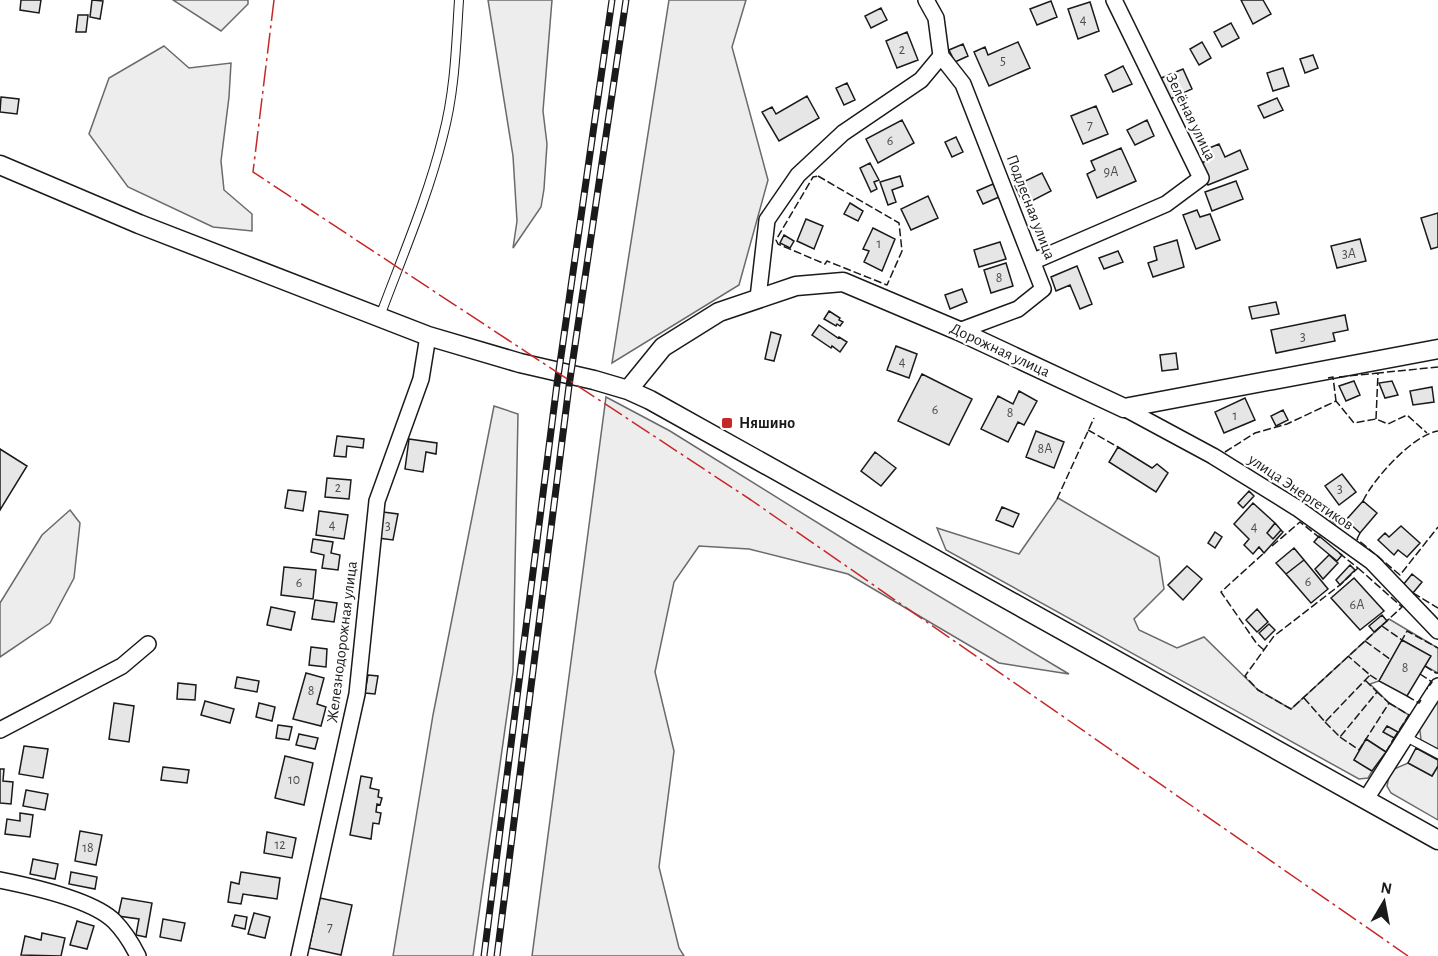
<svg xmlns="http://www.w3.org/2000/svg" width="1438" height="956" viewBox="0 0 1438 956" font-family="'Alegreya Sans',sans-serif">
  <style>
    .built { fill: #ededed; stroke: #6a6a6a; stroke-width: 1.5 }
    .building { fill: #e6e6e6; stroke: #1a1a1a; stroke-width: 1.5 }
    .lines { fill: none; stroke-linecap: round; stroke-linejoin: round }
    .service-casing { stroke: #1a1a1a; stroke-width: 10 }
    .minor-casing { stroke: #1a1a1a; stroke-width: 18 }
    .tertiary-casing { stroke: #1a1a1a; stroke-width: 21 }
    .service { stroke: #fff; stroke-width: 8 }
    .minor { stroke: #fff; stroke-width: 15 }
    .tertiary { stroke: #fff; stroke-width: 18 }
    .rail-casing { stroke: #1a1a1a; stroke-width: 7 }
    .rail { stroke: #fff; stroke-width: 4.5; stroke-dasharray: 14; stroke-linecap: butt }
    .fence { stroke: #1a1a1a; stroke-width: 1.5; stroke-dasharray: 8 3; stroke-linecap: butt }
    .power { stroke: #c62828; stroke-width: 1.5; stroke-dasharray: 21 4.5 3 4.5; stroke-linecap: butt }
    .poi-dot { fill: #c62828; stroke: #fff; stroke-width: 2 }
    .labels { text-anchor: middle; dominant-baseline: central; stroke-width: 4.5; stroke-linejoin: round; paint-order: stroke }
    .number-label { font-size: 14px; fill: #4d4d4d }
    .street-label { font-size: 16px; fill: #1a1a1a; stroke: #fff }
    .poi-label { font-size: 16px; font-weight: bold; fill: #1a1a1a; stroke: #fff; text-anchor: start }
  </style>
  <rect width="100%" height="100%" fill="#fff"/>
  <path class="built" d="M173,0H248V4L221,31Z
    M488,0H552L543,111L547,144L544,189L541,207L513,248L517,221L513,156Z
    M669,0H746L732,47L768,180L739,285L612,363Z
    M164,46L189,68L231,63L229,97L221,161L224,190L252,214V231L213,227L128,187L89,134L109,78Z
    M606,397L670,431L855,546L1069,674L999,663L848,574L749,549L699,546L674,582L655,672L674,751L659,867L679,948L684,956H532Z
    M494,406L518,414L513,672L473,956H393L433,715Z
    M1058,498L1159,557L1164,589L1134,619L1139,630L1177,648L1204,637L1258,690L1291,709L1389,619L1438,648V673L1425,666L1430,656L1402,640L1379,681L1370,684L1389,703L1409,715L1386,752L1366,739L1354,760L1372,771L1368,778L1359,779L946,550L937,528L1019,554Z
    M70,510L80,523L74,578L50,623L0,657V603L42,535Z
    M1438,686V749L1421,740L1420,731L1411,728Z
    M1408,763L1432,776L1438,766V820L1391,793L1387,786L1389,776L1394,769Z"/>
  <path class="building" d="M21,0H41L39,13L20,10Z
    M92,0L103,1L100,19L90,17Z
    M1241,0H1263L1271,14L1253,24Z
    M1051,1L1057,17L1037,25L1030,9Z
    M1090,2L1099,31L1078,39L1068,9Z
    M881,8L887,20L871,28L865,16Z
    M78,15H88L86,32H76Z
    M1231,23L1239,38L1222,47L1214,32Z
    M907,32L918,60L897,68L886,41Z
    M1018,42L1030,68L989,86L974,52L985,47L988,55Z
    M1202,42L1211,58L1199,65L1190,49Z
    M963,44L968,56L955,62L949,50Z
    M1313,55L1318,68L1305,73L1300,59Z
    M1123,66L1132,84L1113,92L1105,75Z
    M1283,68L1289,86L1273,91L1267,73Z
    M1183,69L1192,89L1168,100L1159,79Z
    M847,83L855,100L844,105L836,88Z
    M807,96L819,118L779,141L762,112L772,107L776,114Z
    M1,97L19,99L17,114L0,112Z
    M1277,98L1283,110L1264,118L1258,106Z
    M1096,106L1108,134L1083,144L1071,116Z
    M902,120L914,143L878,163L866,139Z
    M1147,120L1154,136L1135,145L1127,130Z
    M956,137L963,152L952,157L945,142Z
    M1219,144L1225,157L1240,150L1248,169L1208,185L1199,164L1206,161L1202,151Z
    M1121,148L1136,181L1097,198L1087,174L1095,170L1091,161Z
    M870,163L879,180L874,182L877,189L871,192L860,168Z
    M1042,173L1051,191L1024,205L1015,186Z
    M900,176L903,186L892,190L896,202L888,205L880,182Z
    M1236,181L1243,199L1212,211L1205,192Z
    M993,184L999,197L983,204L977,191Z
    M928,196L938,218L911,230L901,209Z
    M850,203L863,211L858,221L844,214Z
    M1197,210L1200,217L1210,214L1220,240L1196,249L1183,215Z
    M1438,213V247L1431,249L1421,218Z
    M806,219L823,226L814,249L797,241Z
    M873,228L895,239L882,271L864,262L869,251L863,249Z
    M784,235L794,241L790,248L780,243Z
    M1360,239L1366,261L1337,268L1331,246Z
    M1177,240L1184,267L1153,277L1148,263L1157,260L1154,247Z
    M1000,242L1006,259L979,267L974,250Z
    M1118,251L1123,262L1104,269L1099,258Z
    M1006,263L1013,286L991,293L984,270Z
    M1077,266L1092,304L1080,309L1070,285L1056,291L1051,277Z
    M962,289L967,302L950,309L945,295Z
    M1276,302L1279,314L1252,319L1249,307Z
    M829,311L840,318L839,320L843,322L840,326L837,324L836,326L824,319Z
    M1345,315L1348,330L1333,333L1335,341L1276,353L1271,330Z
    M819,325L838,338L839,337L847,342L840,352L832,346L831,348L812,335Z
    M771,332L781,335L774,361L765,359Z
    M896,346L917,354L909,378L887,370Z
    M1176,353L1178,369L1162,371L1160,355Z
    M922,374L972,399L949,445L898,421Z
    M1354,381L1360,395L1346,401L1339,386Z
    M1392,381L1398,395L1385,398L1379,383Z
    M1432,387L1434,402L1413,405L1410,391Z
    M1019,391L1037,401L1024,425L1018,422L1008,442L981,429L998,396L1013,404Z
    M1245,398L1255,420L1224,433L1215,412Z
    M1283,410L1288,420L1276,426L1271,416Z
    M1036,431L1064,442L1054,468L1026,457Z
    M337,436L364,439L363,448L347,446L346,457L334,456Z
    M409,439L437,443L436,454L426,452L423,472L405,469Z
    M1118,447L1152,468L1157,464L1168,473L1156,492L1109,462Z
    M0,449L27,466L0,510Z
    M875,452L896,468L881,486L861,471Z
    M1342,474L1356,492L1339,505L1325,486Z
    M327,478L351,480L349,499L325,497Z
    M288,490L306,492L303,511L285,508Z
    M1249,491L1254,496L1243,508L1238,503Z
    M1363,501L1377,513L1360,533L1346,520Z
    M1253,503L1275,523L1267,533L1273,539L1281,530L1283,532L1264,553L1259,547L1253,554L1244,545L1249,539L1234,524Z
    M1002,507L1019,514L1013,527L996,520Z
    M319,511L348,515L344,539L316,535Z
    M383,512L398,514L393,540L378,538Z
    M1275,523L1281,530L1273,539L1267,533Z
    M1401,526L1420,543L1407,557L1398,550L1394,555L1378,540L1385,533L1389,537Z
    M1215,532L1222,537L1215,548L1208,543Z
    M1319,536L1342,555L1337,561L1314,542Z
    M313,539L333,542L331,553L340,555L338,570L322,568L324,555L311,552Z
    M1294,548L1304,560L1286,574L1276,563Z
    M1329,555L1338,563L1323,579L1315,569Z
    M1304,560L1328,589L1311,603L1286,574Z
    M1350,565L1355,570L1340,585L1336,580Z
    M1187,566L1202,579L1183,600L1168,585Z
    M284,567L316,570L313,599L281,595Z
    M1412,574L1422,582L1413,593L1403,585Z
    M1354,578L1384,611L1360,630L1331,598Z
    M315,600L337,603L334,622L312,619Z
    M271,607L295,612L291,630L267,625Z
    M1257,609L1268,622L1257,632L1246,620Z
    M1382,615L1387,621L1374,632L1369,626Z
    M1269,624L1275,630L1265,640L1259,633Z
    M1402,640L1431,656L1407,696L1379,681Z
    M311,647L327,649L326,667L309,665Z
    M306,673L324,678L317,704L326,707L321,726L293,719Z
    M368,675L378,676L375,694L365,693Z
    M237,677L259,681L257,692L235,688Z
    M178,683L196,685L195,700L177,699Z
    M205,701L234,709L230,723L201,715Z
    M114,703L134,706L129,742L109,739Z
    M259,703L275,707L272,721L256,717Z
    M278,725L292,727L289,740L276,738Z
    M1387,726L1398,732L1394,738L1383,732Z
    M299,734L318,738L315,749L296,745Z
    M1366,739L1386,752L1372,771L1354,760Z
    M24,746L48,749L43,778L19,774Z
    M1416,748L1438,760V766L1432,776L1408,763Z
    M285,756L313,763L304,805L275,798Z
    M163,767L189,770L187,783L161,780Z
    M0,769H4L3,781L13,782L11,804L0,803Z
    M361,776L372,778L370,788L379,790L378,797L382,798L380,805L377,804L376,812L381,813L379,824L373,823L371,839L350,835Z
    M26,790L48,794L45,810L23,806Z
    M20,813L33,815L30,837L5,834L7,819L20,821Z
    M80,831L102,835L96,865L75,861Z
    M267,832L296,838L292,858L264,853Z
    M33,859L58,864L55,879L30,874Z
    M71,872L97,877L95,889L69,884Z
    M241,872L280,878L277,899L243,894L241,904L228,902L231,882L239,884Z
    M122,898L152,903L146,937L136,935L139,919L118,916Z
    M320,898L352,905L341,955L309,948Z
    M254,913L270,917L265,938L248,934Z
    M235,915L247,917L245,929L232,926Z
    M163,919L185,923L181,941L160,937Z
    M77,921L94,926L87,949L70,945Z
    M42,933L65,938L61,956L21,955L25,936L41,940Z"/>
  <g class="lines">
    <g class="service-casing">
      <path id="service" d="M380,316C402,257 428,197 443,136C455,91 456,46 459,0
        M1406,737L1438,754"/>
    </g>
    <g class="minor-casing">
      <path id="minor" d="M941,56L963,84L1043,289L1018,309L959,331
        M1034,261L1166,204L1201,178L1114,0
        M758,298L767,220L798,175L843,133L921,80L941,56L936,18L926,0
        M1124,408L1213,456L1297,508L1372,562L1438,631
        M0,730L122,666L148,644
        M1366,799L1438,686
        M0,880C30,886 93,900 114,921C124,931 132,944 138,956
        M299,956L357,694L377,501L421,379L428,336"/>
    </g>
    <g class="tertiary-casing">
      <path id="tertiary" d="M0,165L139,224L428,336L520,363L594,380L628,390L650,400L1438,840
        M628,390L663,347L719,312L796,286L843,282L959,331L1124,408L1438,349"/>
    </g>
    <use href="#service" class="service"/>
    <use href="#minor" class="minor"/>
    <use href="#tertiary" class="tertiary"/>
    <g class="rail-casing">
      <path id="rail" d="M484,956L557,384L612,0
        M497,956L569,386L626,0"/>
    </g>
    <use href="#rail" class="rail"/>
    <path class="fence" d="M818,176L899,223L902,251L887,285L827,261L825,264L778,244L776,240L813,177Z
      M1339,377L1378,373
      M1328,378L1333,377L1336,401
      M1376,419L1378,373L1438,367
      M1088,430L1118,447
      M1225,452L1255,433L1287,424L1336,401L1354,423L1376,419L1388,424L1407,415L1427,433
      M1057,499L1094,418
      M1363,501C1374,478 1413,435 1438,431
      M1313,505L1337,525L1346,520
      M1360,533L1357,539L1400,575L1438,527
      M1272,546L1300,522L1320,538
      M1339,553L1358,568
      M1358,568L1402,607L1291,709L1258,690L1245,676L1274,636L1340,585Z
      M1413,593L1438,608
      M1382,626L1402,640L1407,631L1438,648
      M1365,641L1391,660
      M1264,650L1257,644L1221,592L1265,552
      M1425,666L1436,673H1438
      M1420,674L1432,682L1427,689
      M1370,675L1379,681
      M1407,696L1419,703L1421,700
      M1304,698L1325,722L1370,675L1348,656
      M1389,703L1409,715L1398,732
      M1325,722L1340,737L1377,692L1365,680
      M1340,737L1359,750L1389,703L1377,692
      M1386,752L1394,738"/>
    <path class="power" d="M274,0L253,172L751,500L1408,956"/>
  </g>
  <rect class="poi-dot" x="721" y="417" width="12" height="12" rx="3"/>
  <g class="labels">
    <g class="number-label">
      <text x="1083" y="20">4</text>
      <text x="902" y="50">2</text>
      <text x="1003" y="61">5</text>
      <text x="1090" y="125">7</text>
      <text x="890" y="141">6</text>
      <text x="1111" y="172">9А</text>
      <text x="879" y="244">1</text>
      <text x="1349" y="254">3А</text>
      <text x="999" y="278">8</text>
      <text x="1303" y="337">3</text>
      <text x="902" y="362">4</text>
      <text x="935" y="410">6</text>
      <text x="1010" y="413">8</text>
      <text x="1235" y="416">1</text>
      <text x="1045" y="449">8А</text>
      <text x="338" y="488">2</text>
      <text x="1340" y="489">3</text>
      <text x="332" y="525">4</text>
      <text x="388" y="526">3</text>
      <text x="1254" y="527">4</text>
      <text x="1308" y="582">6</text>
      <text x="299" y="583">6</text>
      <text x="1357" y="605">6А</text>
      <text x="1405" y="668">8</text>
      <text x="311" y="691">8</text>
      <text x="294" y="780">10</text>
      <text x="280" y="845">12</text>
      <text x="88" y="848">18</text>
      <text x="330" y="927">7</text>
    </g>
    <g class="street-label">
      <text transform="translate(1191 117) rotate(64)">Зелёная улица</text>
      <text transform="translate(1031 207) rotate(69)">Подлесная улица</text>
      <text transform="translate(1000 350) rotate(25)">Дорожная улица</text>
      <text transform="translate(1301 492) rotate(34)">улица Энергетиков</text>
      <text transform="translate(342 642) rotate(-83)">Железнодорожная улица</text>
    </g>
    <g class="poi-label">
      <text x="739" y="423">Няшино</text>
    </g>
  </g>
  <g transform="translate(1384 902) rotate(10)" stroke="#ffffff" stroke-width="4.5" paint-order="stroke">
  <path d="M0-4.5L10 22L0 15L-10 22Z" fill="#1a1a1a"/>
  <text y="-9" font-size="16" font-weight="bold" text-anchor="middle" fill="#1a1a1a">N</text>
  </g>
</svg>
